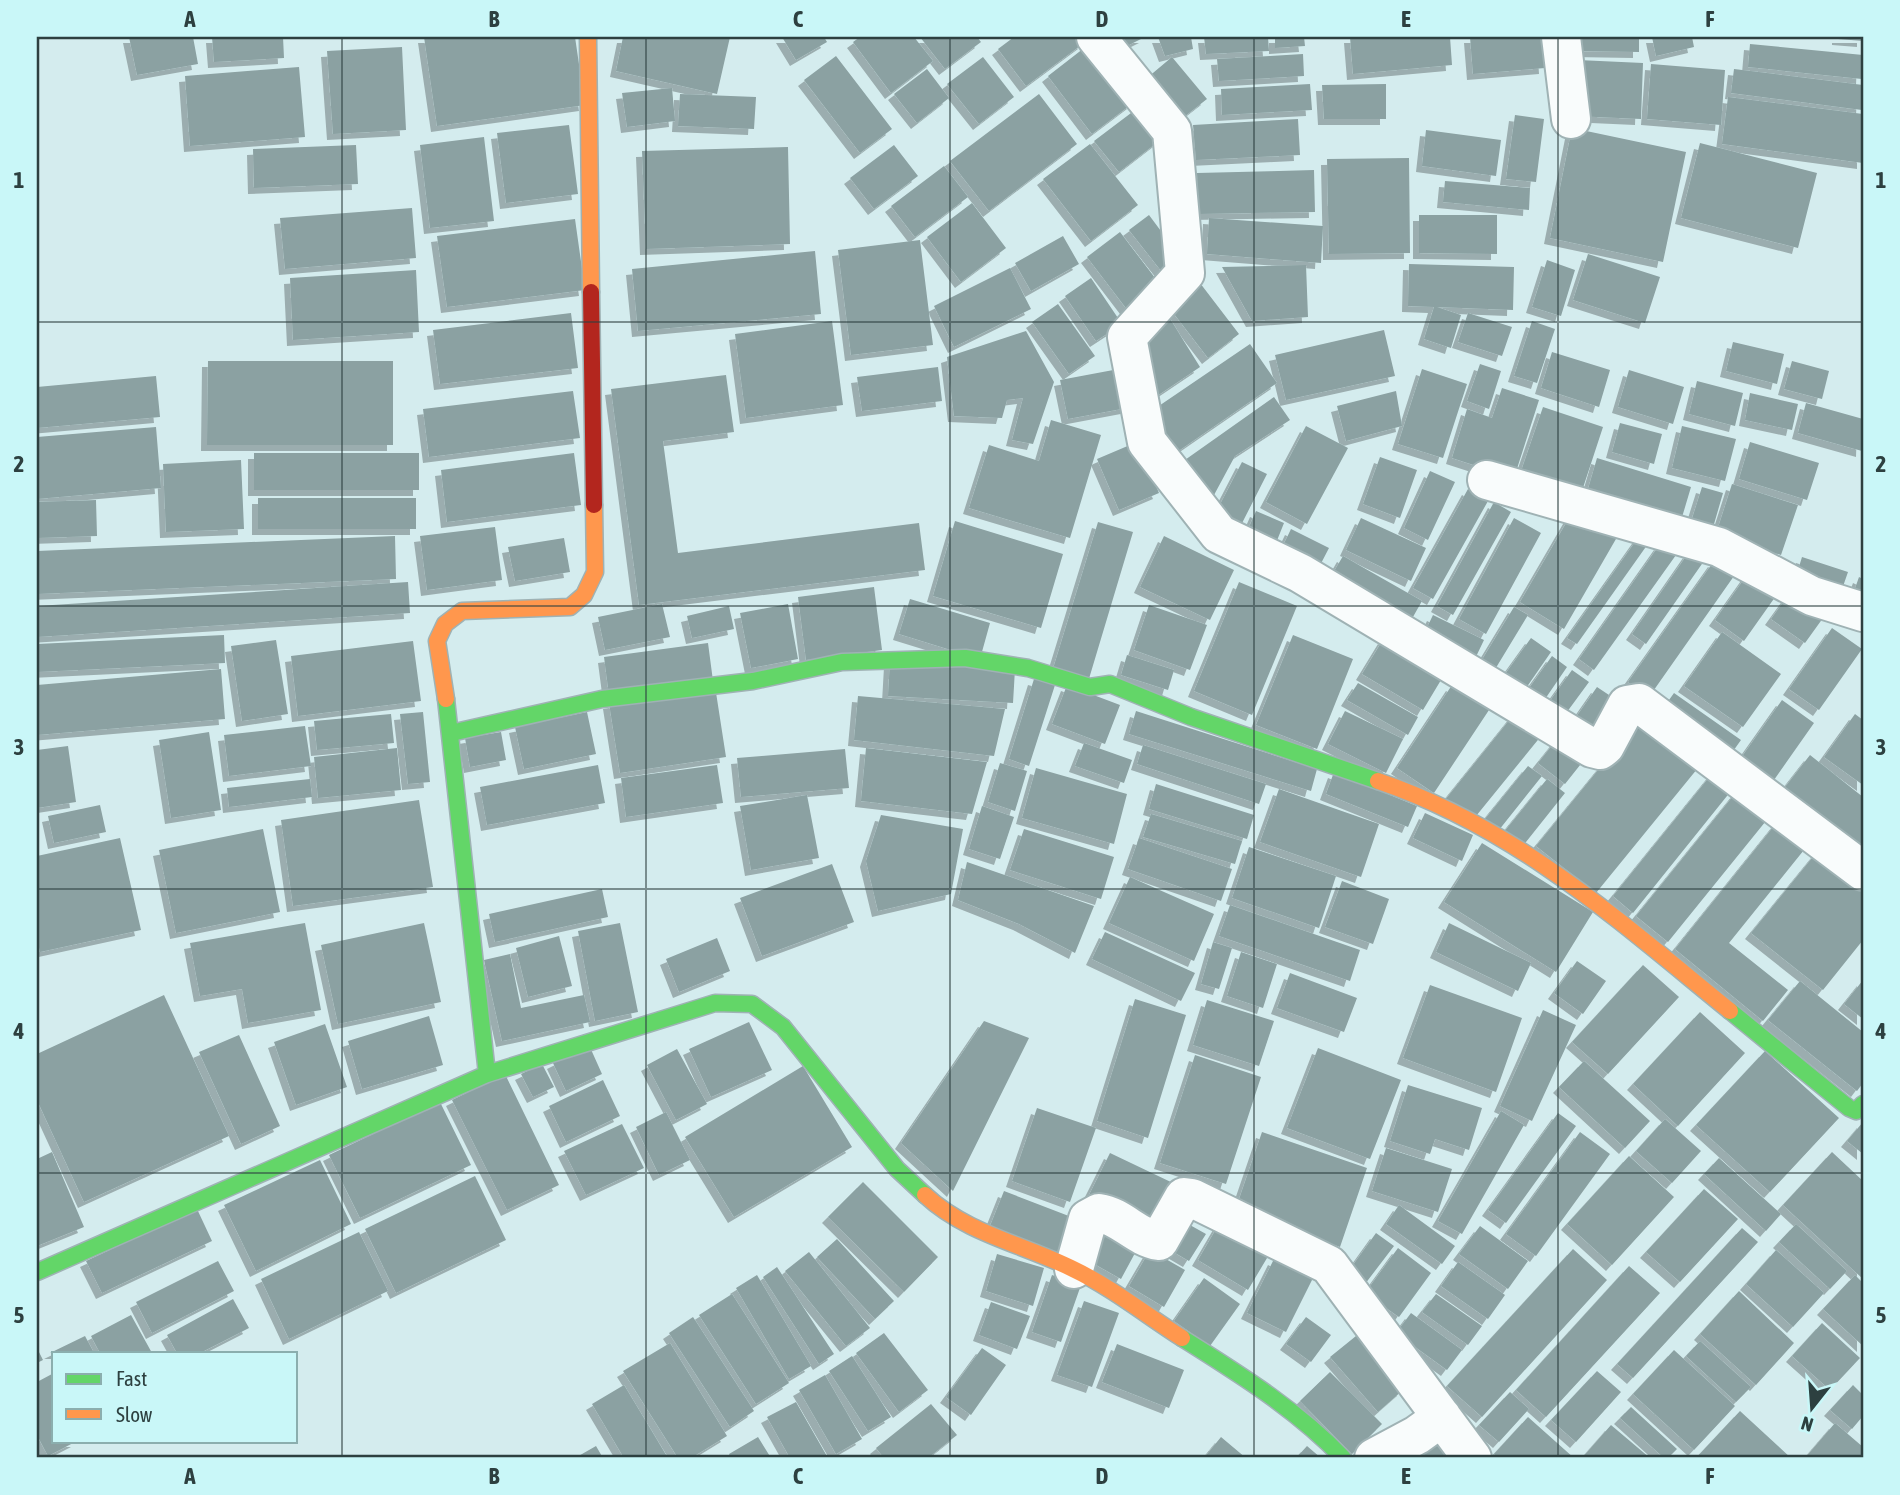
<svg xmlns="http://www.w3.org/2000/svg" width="1900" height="1495" viewBox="0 0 1900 1495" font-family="'Asap Condensed',sans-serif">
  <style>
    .building { fill: #8ba1a2; filter: url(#shadow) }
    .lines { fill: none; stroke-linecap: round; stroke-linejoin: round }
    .street-casing { stroke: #9fb2b4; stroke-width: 42 }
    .fast-casing { stroke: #9fb2b4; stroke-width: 19 }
    .slow-casing { stroke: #9fb2b4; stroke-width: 19 }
    .jam-casing { stroke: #9fb2b4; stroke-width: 19 }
    .street { stroke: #f9fcfc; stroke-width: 38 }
    .fast { stroke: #63d668; stroke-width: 16 }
    .slow { stroke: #ff974d; stroke-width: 16 }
    .jam { stroke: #b3261e; stroke-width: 16 }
    .grid { fill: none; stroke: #2d4040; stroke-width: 2; stroke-opacity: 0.55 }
    .neatline { fill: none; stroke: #2d4040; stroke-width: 2.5 }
    .grid-label { font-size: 23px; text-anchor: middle; font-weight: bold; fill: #2d4040 }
  </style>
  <defs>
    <filter id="shadow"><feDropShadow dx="-6" dy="6" stdDeviation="0" flood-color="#0004"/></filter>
  </defs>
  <rect width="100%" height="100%" fill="#d4ecee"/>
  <path class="building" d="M129,37H193L198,64L137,75Z
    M212,37H283L284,58L214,62Z
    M424,37H575L585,105L437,126Z
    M623,37H730L717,94L616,71Z
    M782,37H824L827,42L796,60Z
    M860,37H914L933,61L891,93L853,42Z
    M920,37H977L981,42L945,69Z
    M1014,37H1079L1084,43L1026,86L998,49Z
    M1109,37H1145L1119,50Z
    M1158,37H1191L1193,49L1165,56Z
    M1204,37H1268L1269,51L1206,54Z
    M1275,37H1304L1305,46L1275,48Z
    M1350,37H1450L1452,65L1353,74Z
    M1470,37H1543L1545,68L1473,74Z
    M1579,37H1639V52L1579,51Z
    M1652,37H1692L1694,47L1656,56Z
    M1838,37H1863V41L1838,39Z
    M1750,44L1863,55L1862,79L1748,67Z
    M1088,45L1133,103L1092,134L1048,76Z
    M402,47L406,130L333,134L327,51Z
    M1303,54L1304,76L1219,81L1217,59Z
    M836,56L892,129L860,153L804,80Z
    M983,57L1014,97L979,124L947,84Z
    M1172,57L1207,99L1180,120L1147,78Z
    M1578,60L1643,63L1641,119L1575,116Z
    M1651,64L1725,70L1721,125L1647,119Z
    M299,67L305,137L190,146L185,76Z
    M927,69L949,98L917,123L894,94Z
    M1734,69L1863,85L1862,110L1731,93Z
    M1310,84L1312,110L1222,115L1221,89Z
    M1386,84V119H1324L1322,85Z
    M672,88L675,121L627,127L622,93Z
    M680,94L756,97L754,129L678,126Z
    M1039,94L1077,144L989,211L950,161Z
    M1728,97L1863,114V163L1722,144Z
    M1135,110L1159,141L1119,172L1094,141Z
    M1515,115L1544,119L1536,182L1506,179Z
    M1298,119L1300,155L1196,160L1193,125Z
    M569,125L578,194L506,203L497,133Z
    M1572,128L1686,152L1663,262L1550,238Z
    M1426,130L1501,140L1496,176L1422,166Z
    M484,137L494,221L430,228L420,145Z
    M1700,143L1817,173L1798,248L1681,218Z
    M1090,144L1138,205L1091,241L1043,179Z
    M356,145L358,184L254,188L253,149Z
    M894,145L918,176L874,209L850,178Z
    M788,147L790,244L646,249L642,151Z
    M1409,158L1410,253L1329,254L1327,159Z
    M944,166L968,197L915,237L891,206Z
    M1314,170L1315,212L1198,214L1197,173Z
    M1445,181L1530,188L1529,210L1443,202Z
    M972,203L1006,248L961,282L927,237Z
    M412,208L416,258L285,269L280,218Z
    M1149,215L1181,258L1162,272L1129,230Z
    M1419,215H1497V254L1419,253Z
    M1209,218L1323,226L1321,263L1207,254Z
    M575,219L585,290L447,307L437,236Z
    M1120,232L1162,287L1129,312L1087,257Z
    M1063,236L1079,264L1031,291L1015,263Z
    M920,240L933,345L851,355L838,250Z
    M815,251L821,314L638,331L632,269Z
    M1588,254L1660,277L1645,323L1573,300Z
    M1547,260L1575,270L1561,316L1532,307Z
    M1409,264L1514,267L1513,310L1437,307L1461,315L1451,348L1424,339L1434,307L1408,306Z
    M1306,265L1308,317L1252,321L1222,267Z
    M1010,268L1031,309L954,347L934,306Z
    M416,270L419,332L293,340L290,278Z
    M1091,278L1122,324L1096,341L1065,296Z
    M1200,283L1239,334L1208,358L1168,306Z
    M1058,304L1095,356L1069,374L1032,322Z
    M571,313L578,368L440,384L433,330Z
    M1468,313L1512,327L1502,356L1458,342Z
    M1167,314L1200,367L1154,398L1134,338Z
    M832,321L843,405L746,418L735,334Z
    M1532,321L1555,329L1537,383L1514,376Z
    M1384,330L1395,376L1286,400L1275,355Z
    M1026,331L1054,382L1033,444L1012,440L1023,398L1007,400L1002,418L954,416L947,357Z
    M1733,342L1784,354L1777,384L1726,371Z
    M1250,344L1277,383L1177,452L1150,412Z
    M1552,352L1610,370L1599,407L1541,388Z
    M208,361H393V445H207Z
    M1792,361L1829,371L1822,399L1784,389Z
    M1480,364L1501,371L1489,409L1467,401Z
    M938,367L942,401L862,411L857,377Z
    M1124,368L1132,407L1068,419L1060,380Z
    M1422,369L1467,384L1443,458L1398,444Z
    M1629,370L1684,387L1673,424L1618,407Z
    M726,375L734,432L663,441L678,553L919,523L925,570L639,605L611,389Z
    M156,376L160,417L37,428V387Z
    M1697,381L1743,393L1735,426L1689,414Z
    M1502,388L1539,400L1514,478L1452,458L1467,409L1492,418Z
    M573,391L580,438L429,457L423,409Z
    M1396,391L1402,426L1346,441L1337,406Z
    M1750,393L1798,404L1792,430L1745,420Z
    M1274,397L1290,420L1235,456L1207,508L1175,467Z
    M1806,403L1863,419L1862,451L1798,433Z
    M1543,407L1603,427L1579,500L1518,480Z
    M1051,420L1101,435L1070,538L969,508L989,445L1039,461Z
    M1620,423L1662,434L1654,464L1612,452Z
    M1306,426L1348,448L1307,524L1266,502Z
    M1682,426L1736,439L1725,481L1672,468Z
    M156,427L161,488L37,499V437Z
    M1137,442L1159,493L1119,510L1097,459Z
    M1750,442L1819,463L1807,500L1739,479Z
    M254,453H419V490H254Z
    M574,453L581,505L447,522L441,470Z
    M1380,457L1417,470L1400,518L1363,504Z
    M1597,458L1691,487L1680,524L1586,496Z
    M241,460L244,529L166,532L163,464Z
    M1242,462L1267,474L1237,533L1212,520Z
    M1430,471L1455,482L1428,540L1404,528Z
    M1732,484L1798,505L1781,555L1716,534Z
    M1702,487L1723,493L1712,531L1690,525Z
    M1468,489L1488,501L1433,599L1413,588Z
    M258,498H416V529H258Z
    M96,500L97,536L37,538V502Z
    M1494,502L1511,512L1453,615L1437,606Z
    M1576,506L1620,532L1564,629L1520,602Z
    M1256,511L1284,523L1272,553L1243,541Z
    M1361,518L1426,548L1411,581L1346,550Z
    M1514,518L1541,533L1486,634L1459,619Z
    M955,521L1063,554L1041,628L933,596Z
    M1098,522L1133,532L1088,682L1052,672Z
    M495,527L502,580L427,590L420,536Z
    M1291,529L1329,548L1316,573L1279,554Z
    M1640,535L1650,541L1577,644L1567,638Z
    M395,536L396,579L37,594V551Z
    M1164,536L1234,570L1210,620L1140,587Z
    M564,538L570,572L515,581L508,547Z
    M1660,544L1676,555L1594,670L1579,659Z
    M1689,552L1704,561L1646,644L1632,634Z
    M1343,556L1422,601L1405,631L1326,585Z
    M1802,557L1848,572L1840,595L1795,580Z
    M1714,561L1734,576L1649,697L1628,682Z
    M1749,572L1778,593L1744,641L1715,620Z
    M1859,577L1863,579V601L1852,597Z
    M408,582L410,613L37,637V606Z
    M1239,582L1297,606L1252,715L1194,691Z
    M874,587L882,650L806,660L798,597Z
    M1789,594L1823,618L1805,643L1771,619Z
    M910,599L990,623L980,659L899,634Z
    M662,604L670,637L605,650L598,617Z
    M788,604L798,659L751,668L740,613Z
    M1149,605L1207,625L1190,670L1134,650Z
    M729,606L734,629L692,638L687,616Z
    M1514,607L1528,615L1494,671L1480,663Z
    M1433,615L1484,640L1472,665L1421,640Z
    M1832,628L1862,649L1819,710L1789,689Z
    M1722,632L1781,674L1743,727L1684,686Z
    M224,635L225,663L37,672V644Z
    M1293,635L1353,659L1317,749L1256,725Z
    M1384,638L1444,675L1423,710L1362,674Z
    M1531,638L1551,652L1524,691L1503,677Z
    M276,640L288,714L242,721L231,646Z
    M413,641L421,701L298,716L291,656Z
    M708,643L713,681L609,695L604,657Z
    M1127,655L1174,670L1168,690L1121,675Z
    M1552,656L1567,667L1543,702L1527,691Z
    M890,661L1015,669L1013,703L888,696Z
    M221,669L225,719L37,735V685Z
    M1572,670L1589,682L1564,716L1547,705Z
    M1034,679L1055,685L1029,766L1009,759Z
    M1358,683L1418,717L1408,735L1347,700Z
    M1067,685L1120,705L1105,744L1052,724Z
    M1452,685L1489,710L1434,793L1397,768Z
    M715,686L726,757L620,773L609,703Z
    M1597,687L1618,701L1594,735L1574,720Z
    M1674,693L1741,740L1726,761L1659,714Z
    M858,696L1005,709L994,756L854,740Z
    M1782,700L1814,723L1769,787L1736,765Z
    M1519,708L1546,730L1472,821L1445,800Z
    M1136,711L1317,769L1311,791L1129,734Z
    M1345,711L1403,739L1386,773L1328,744Z
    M423,712L430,782L408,784L400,714Z
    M587,712L596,754L524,769L515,727Z
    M391,714L394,743L317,750L314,721Z
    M1855,714L1863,720V785L1824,757Z
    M1643,715L1702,763L1596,893L1536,846Z
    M305,726L311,766L229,776L224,735Z
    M209,732L221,810L171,818L159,740Z
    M501,732L506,760L470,767L465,738Z
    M1562,733L1588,755L1565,784L1538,763Z
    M1084,743L1132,760L1124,783L1075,766Z
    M1143,745L1266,784L1259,804L1137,764Z
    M68,746L76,802L37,808V750Z
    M397,748L401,790L318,798L314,757Z
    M866,748L987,762L972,814L861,801Z
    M845,749L849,788L741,797L737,758Z
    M1810,755L1863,797V855L1782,791Z
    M1000,763L1027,771L1015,811L988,802Z
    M598,765L605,803L487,825L480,787Z
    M717,765L723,803L626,817L621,778Z
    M1528,766L1542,776L1499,830L1485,819Z
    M1036,768L1127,794L1114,844L1022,818Z
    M1715,770L1735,786L1633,913L1613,896Z
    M1334,772L1417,806L1408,827L1326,794Z
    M310,779L312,797L229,807L227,788Z
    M1547,779L1565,793L1522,847L1504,832Z
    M1156,784L1254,815L1247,839L1149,809Z
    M1742,785L1774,811L1668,942L1636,916Z
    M1279,789L1379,824L1361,877L1260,842Z
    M807,795L819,858L751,870L740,806Z
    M419,800L433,887L293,906L281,820Z
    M100,805L106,832L54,843L48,816Z
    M982,806L1014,817L1000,859L969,849Z
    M1425,813L1473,835L1462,861L1413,838Z
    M1151,814L1242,841L1235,864L1143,837Z
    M881,815L963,829L951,894L878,911L866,861Z
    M1782,816L1812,840L1729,943L1788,990L1763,1021L1675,949Z
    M263,829L280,912L176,933L159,850Z
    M1024,829L1114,857L1101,899L1010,870Z
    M120,838L141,930L40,952L37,938V856Z
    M1139,838L1232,869L1221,901L1128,869Z
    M1482,843L1593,912L1556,972L1444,902Z
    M1249,847L1336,876L1319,928L1232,898Z
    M1817,852L1863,889V940L1823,990L1751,933Z
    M967,862L1094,906L1075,953L1019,924L958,900Z
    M832,864L854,922L762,956L740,898Z
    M1130,877L1214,914L1194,961L1109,923Z
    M1342,881L1389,899L1373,944L1325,927Z
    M602,889L608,917L495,942L489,914Z
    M1230,905L1360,950L1350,981L1219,936Z
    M305,923L321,1010L248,1023L242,989L200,996L190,943Z
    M424,923L441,1002L338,1024L321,945Z
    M620,923L638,1012L595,1021L578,931Z
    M1449,923L1531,963L1518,991L1436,952Z
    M1105,932L1195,973L1181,1001L1092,959Z
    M559,936L572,986L528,997L516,948Z
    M717,938L730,971L679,992L666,959Z
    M1213,942L1232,948L1219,989L1201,984Z
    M1241,952L1277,964L1263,1008L1227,996Z
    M510,954L521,1008L584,995L590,1022L502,1041L484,960Z
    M1577,961L1606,981L1583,1014L1554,993Z
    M1643,965L1679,997L1608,1074L1572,1042Z
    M1290,973L1357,998L1344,1032L1277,1008Z
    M1863,980V1019L1844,1004Z
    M1800,981L1863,1032V1083L1857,1091L1768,1020Z
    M1430,985L1522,1018L1496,1092L1403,1058Z
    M164,995L229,1136L84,1202L37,1100V1054Z
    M1135,999L1186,1015L1148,1138L1097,1121Z
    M1207,1000L1274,1021L1259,1066L1193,1045Z
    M1543,1010L1576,1025L1532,1121L1500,1106Z
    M1700,1012L1745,1053L1678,1126L1633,1084Z
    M429,1016L443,1065L362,1089L348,1041Z
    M984,1021L1029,1038L953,1191L901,1143Z
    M749,1022L772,1070L711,1097L689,1049Z
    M325,1024L347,1087L296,1105L274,1042Z
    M239,1035L280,1126L241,1144L199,1052Z
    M589,1045L602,1074L566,1091L553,1063Z
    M1318,1048L1401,1080L1370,1159L1287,1128Z
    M677,1049L707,1104L676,1120L647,1065Z
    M1765,1051L1839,1118L1770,1192L1696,1125Z
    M1195,1055L1261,1077L1226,1184L1160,1163Z
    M1584,1061L1650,1121L1625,1148L1559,1087Z
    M542,1064L554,1087L533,1097L521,1074Z
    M803,1066L852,1147L734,1217L685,1137Z
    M505,1074L559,1185L507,1210L452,1100Z
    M603,1080L620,1116L566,1142L549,1106Z
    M1408,1085L1482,1108L1469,1150L1435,1139L1430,1154L1390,1141Z
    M440,1102L471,1165L360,1218L329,1155Z
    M1037,1108L1096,1128L1070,1202L1012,1181Z
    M1501,1111L1524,1125L1462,1234L1438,1221Z
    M666,1112L690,1160L659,1175L636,1127Z
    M1558,1113L1576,1126L1506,1223L1488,1210Z
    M1665,1119L1701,1151L1672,1183L1636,1151Z
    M1863,1122V1154L1847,1141Z
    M622,1124L644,1168L586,1195L564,1151Z
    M1262,1132L1367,1168L1340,1247L1235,1211Z
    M1580,1132L1610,1154L1536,1256L1506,1234Z
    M1386,1148L1452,1169L1438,1212L1372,1191Z
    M52,1152L84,1227L37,1246V1159Z
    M1832,1152L1863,1181V1279L1783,1205Z
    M1110,1153L1175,1184L1154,1227L1089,1195Z
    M1629,1156L1674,1197L1612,1265L1567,1224Z
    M1719,1158L1781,1214L1766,1231L1704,1174Z
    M320,1160L351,1224L256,1271L224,1205Z
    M475,1176L506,1240L396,1293L365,1229Z
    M863,1182L938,1257L904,1292L828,1217Z
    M1704,1189L1738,1219L1680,1282L1646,1252Z
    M1004,1191L1074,1218L1060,1254L990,1226Z
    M1399,1205L1455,1246L1442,1264L1386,1224Z
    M197,1209L212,1241L102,1293L86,1261Z
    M1181,1220L1206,1234L1189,1261L1165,1247Z
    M1219,1224L1270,1253L1248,1290L1198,1260Z
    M1796,1224L1847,1271L1830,1289L1779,1242Z
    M1111,1225L1141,1242L1121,1279L1091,1262Z
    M1480,1226L1528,1261L1508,1289L1459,1254Z
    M1742,1228L1758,1242L1633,1378L1617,1364Z
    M359,1232L388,1291L289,1339L261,1279Z
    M1376,1233L1394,1246L1365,1284L1348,1272Z
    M837,1239L894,1301L875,1319L817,1257Z
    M1398,1248L1431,1273L1399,1317L1365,1293Z
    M1573,1249L1607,1280L1482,1417L1447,1386Z
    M1150,1250L1185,1270L1164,1307L1129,1286Z
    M1776,1250L1824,1293L1793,1327L1746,1284Z
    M809,1252L870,1328L846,1346L785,1271Z
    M997,1254L1044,1268L1033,1306L986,1291Z
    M1274,1259L1313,1278L1286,1332L1247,1313Z
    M218,1261L234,1291L152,1333L136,1302Z
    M1458,1262L1505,1295L1488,1319L1441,1286Z
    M1629,1266L1660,1293L1546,1417L1516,1390Z
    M777,1267L834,1354L819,1364L763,1277Z
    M757,1275L811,1366L789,1379L736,1288Z
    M1052,1275L1081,1285L1061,1342L1032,1332Z
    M1855,1275L1863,1283V1346L1823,1309Z
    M1204,1278L1240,1304L1210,1346L1174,1321Z
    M1739,1291L1794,1343L1756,1385L1700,1334Z
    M732,1294L789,1383L756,1404L699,1315Z
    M1436,1294L1482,1326L1468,1345L1422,1312Z
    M233,1299L249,1328L200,1353H177L167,1335Z
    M1084,1301L1119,1313L1092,1387L1057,1375Z
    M991,1302L1030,1316L1017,1349L979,1335Z
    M1411,1313L1462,1350L1447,1370L1396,1333Z
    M131,1315L152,1353H100L91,1336Z
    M693,1317L754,1411L730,1427L669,1333Z
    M1306,1317L1331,1335L1311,1362L1286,1344Z
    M1822,1323L1860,1358L1830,1390L1792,1356Z
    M884,1333L928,1390L899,1412L856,1353Z
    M85,1336L94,1353H50Z
    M1356,1336L1403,1390L1378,1412L1330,1357Z
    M1700,1341L1751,1387L1736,1402L1686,1356Z
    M670,1343L727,1436L691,1458H678L623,1371Z
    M1117,1344L1184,1370L1169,1408L1102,1382Z
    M37,1348L43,1360L37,1363Z
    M982,1348L1006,1365L971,1415L946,1397Z
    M1674,1350L1735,1406L1694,1450L1633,1394Z
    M852,1356L891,1417L868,1431L829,1371Z
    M1597,1371L1621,1392L1576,1442L1551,1420Z
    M1330,1372L1382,1424L1352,1454L1300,1401Z
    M52,1374L54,1441H77L48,1456L37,1435V1382Z
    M825,1375L862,1439L836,1454L799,1390Z
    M624,1385L668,1458H624L592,1404Z
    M1853,1385L1863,1395V1416L1852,1429L1830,1410Z
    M1510,1392L1529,1409L1499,1442L1479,1425Z
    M796,1402L828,1458H790L767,1417Z
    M931,1404L957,1435L928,1458H884L876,1448Z
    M1631,1407L1677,1449L1668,1458H1664L1620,1418Z
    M1740,1411L1791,1458H1696Z
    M1528,1417L1574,1458H1498L1494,1454Z
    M1835,1423L1863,1447V1458H1805Z
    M1611,1425L1650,1458H1582Z
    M758,1437L771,1458H731L729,1454Z
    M1221,1437L1246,1458H1204Z
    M1438,1442L1451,1458H1419Z
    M596,1446L603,1458H575Z
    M1307,1446L1321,1458H1296Z"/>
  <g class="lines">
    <g class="street-casing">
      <path id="street" d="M1096,37L1172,131L1185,273L1127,337L1147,442L1219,534L1300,573L1592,748L1600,750L1605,746L1627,705L1639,703L1863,871
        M1561,37L1571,119
        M1487,480L1719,547L1812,596L1863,612
        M1074,1269L1088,1219L1099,1213C1121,1216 1137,1238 1159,1241L1184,1197L1192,1198L1329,1265L1472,1458
        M1374,1458L1417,1435L1442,1417"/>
    </g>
    <g class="fast-casing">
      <path id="fast" d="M451,733L602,699L753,681L842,662L965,658L1028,668L1090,687L1110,684L1191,717L1378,781
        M1730,1011L1849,1108L1856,1111L1863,1104
        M487,1074L715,1003L752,1004L783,1027L897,1169L925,1195
        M37,1272L487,1074L446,699
        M1182,1338C1239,1374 1296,1409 1343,1458"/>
    </g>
    <g class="slow-casing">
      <path id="slow" d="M588,37L591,292
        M446,699L437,641L445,624L462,611L570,607L584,595L595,572L594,505
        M1378,781C1517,828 1619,921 1730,1011
        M925,1195C967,1234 1023,1244 1073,1269C1111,1287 1146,1315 1182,1338"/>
    </g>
    <g class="jam-casing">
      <path id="jam" d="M591,292L594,505"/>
    </g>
    <use href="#street" class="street"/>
    <use href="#fast" class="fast"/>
    <use href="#slow" class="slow"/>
    <use href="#jam" class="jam"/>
  </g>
  <path class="grid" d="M342,37V1458M646,37V1458M950,37V1458M1254,37V1458M1558,37V1458M37,322H1863M37,606H1863M37,889H1863M37,1173H1863"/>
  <rect width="1900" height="1495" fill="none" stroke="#c9f7f8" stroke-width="77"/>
  <rect x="52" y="1352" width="245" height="91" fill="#c9f7f8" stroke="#8baeae" stroke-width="2"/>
  <rect x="66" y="1374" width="35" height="10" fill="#63d668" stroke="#8baeae" stroke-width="2"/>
  <text x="116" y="1386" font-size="21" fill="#2d4040">Fast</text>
  <rect x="66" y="1409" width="35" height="10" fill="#ff974d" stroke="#8baeae" stroke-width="2"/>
  <text x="116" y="1422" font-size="21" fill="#2d4040">Slow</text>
  <g transform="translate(1812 1408) rotate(197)" stroke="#c9f7f8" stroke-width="5" paint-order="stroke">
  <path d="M0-5L12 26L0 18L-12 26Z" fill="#2d4040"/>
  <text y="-10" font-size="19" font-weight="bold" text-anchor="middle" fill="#2d4040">N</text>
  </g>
  <rect x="38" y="38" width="1824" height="1418" class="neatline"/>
  <g class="grid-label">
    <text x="190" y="27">A</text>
    <text x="494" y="27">B</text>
    <text x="798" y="27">C</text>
    <text x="1102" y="27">D</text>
    <text x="1406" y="27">E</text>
    <text x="1710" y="27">F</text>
    <text x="19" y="188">1</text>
    <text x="1881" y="188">1</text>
    <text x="19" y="472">2</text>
    <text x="1881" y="472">2</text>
    <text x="19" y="755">3</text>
    <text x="1881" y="755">3</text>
    <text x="19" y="1039">4</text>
    <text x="1881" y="1039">4</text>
    <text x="19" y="1323">5</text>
    <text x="1881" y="1323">5</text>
    <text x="190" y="1484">A</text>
    <text x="494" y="1484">B</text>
    <text x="798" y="1484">C</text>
    <text x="1102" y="1484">D</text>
    <text x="1406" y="1484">E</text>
    <text x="1710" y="1484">F</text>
  </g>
</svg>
